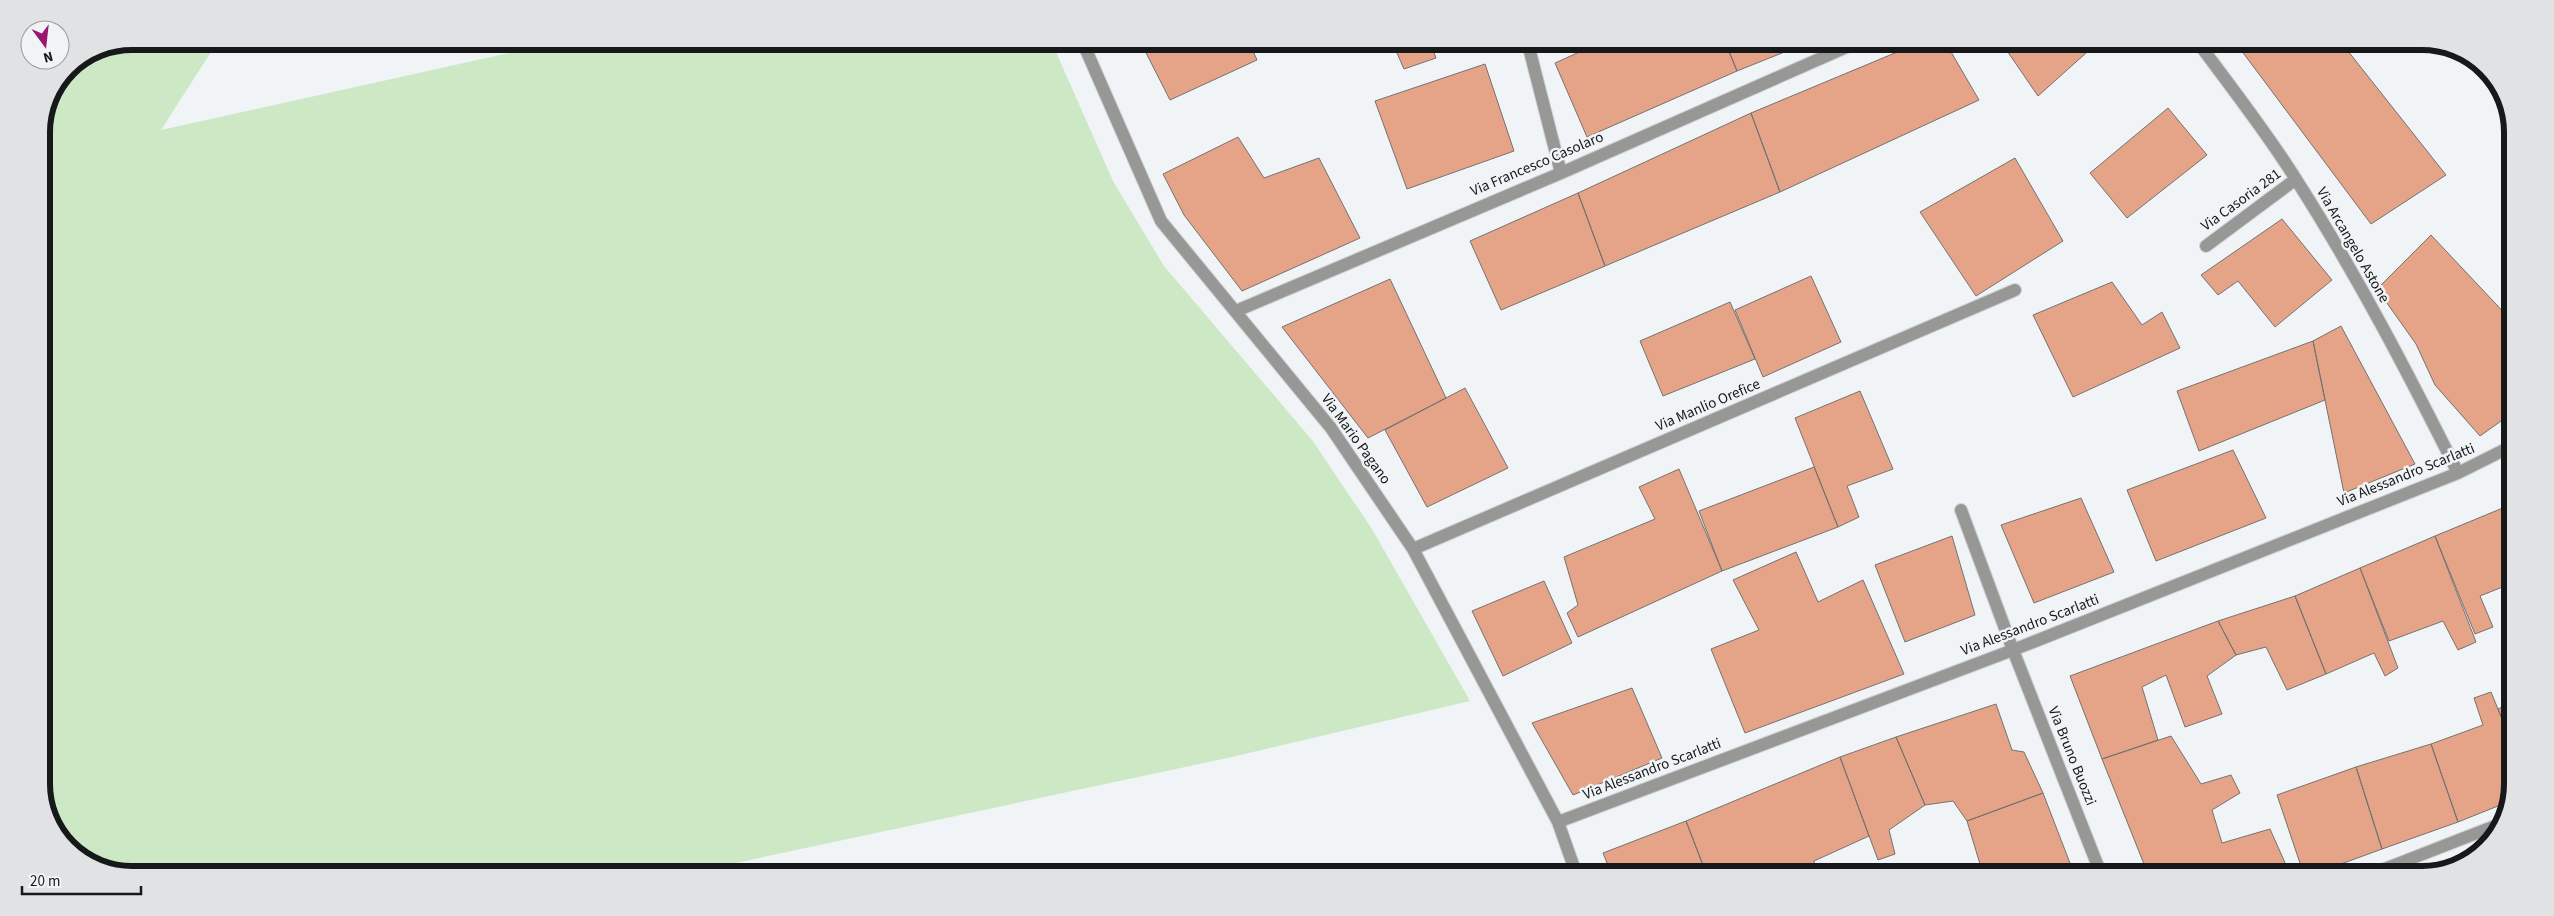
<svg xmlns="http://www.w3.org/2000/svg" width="2554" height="916" viewBox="0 0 2554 916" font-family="'Source Sans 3',sans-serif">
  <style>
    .green { fill: #cce8c5 }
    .building { fill: #e5a387; stroke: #757271 }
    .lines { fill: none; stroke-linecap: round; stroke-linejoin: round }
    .minor-casing { stroke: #ced1d3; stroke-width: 14 }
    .minor { stroke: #979796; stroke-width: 12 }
    .labels { text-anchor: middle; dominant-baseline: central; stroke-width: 5; stroke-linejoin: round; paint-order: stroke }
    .street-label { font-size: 15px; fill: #171819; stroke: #f1f4f6 }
    .rim { fill: none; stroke: #171819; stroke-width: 6 }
  </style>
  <rect width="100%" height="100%" fill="#f1f4f6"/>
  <path class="green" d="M132,41H218L161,130L559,42L1052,43L1113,181L1164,266L1312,440L1372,529L1470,701L1232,757L698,871L103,870L60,840L41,791V126L68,68L97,48Z"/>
  <path class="building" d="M1141,43L1250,44L1257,60L1170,100Z
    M1393,44H1431L1436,58L1404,69Z
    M1597,44H1726L1737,71L1587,137L1555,63Z
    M1726,44L1802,45L1737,71Z
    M1914,45H1947L1979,100L1780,192L1751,113Z
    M2003,45H2095L2038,96Z
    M2238,46H2344L2446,175L2371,224Z
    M1485,64L1514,151L1407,189L1375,101Z
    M2168,108L2207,155L2127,218L2090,173Z
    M1751,113L1780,192L1605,266L1578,193Z
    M1238,137L1264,178L1319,158L1360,238L1242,291L1184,215L1163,174Z
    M2015,158L2063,241L1976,296L1920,212Z
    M1578,193L1605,266L1501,310L1470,241Z
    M2282,219L2332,280L2275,327L2238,281L2218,295L2201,275Z
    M2431,235L2511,320V414L2480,436L2435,385L2416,344L2377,289Z
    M1811,276L1841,342L1763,377L1735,310Z
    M1390,279L1446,398L1368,438L1282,327Z
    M2112,282L2142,325L2162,312L2180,348L2073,397L2033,315Z
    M1730,302L1755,359L1663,396L1640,341Z
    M2511,307V320L2504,312Z
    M2341,326L2415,464L2344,493L2313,341Z
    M2313,341L2325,400L2199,451L2177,391Z
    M1465,388L1508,468L1427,507L1385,430Z
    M1860,391L1893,469L1847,486L1859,517L1838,527L1795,418Z
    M2233,450L2266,518L2156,561L2127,490Z
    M1814,467L1838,527L1722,571L1699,511Z
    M1679,469L1722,571L1578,637L1567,613L1578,605L1564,557L1655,519L1639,487Z
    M2081,498L2114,572L2034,603L2001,525Z
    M2510,505V584L2480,596L2493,627L2475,634L2435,536Z
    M1952,536L1975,615L1905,642L1875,565Z
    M2435,536L2476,642L2458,650L2443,621L2389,641L2360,568Z
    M1796,552L1818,602L1863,580L1904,674L1745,733L1711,649L1759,630L1733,580Z
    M2360,568L2398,668L2385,676L2374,653L2326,674L2295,596Z
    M1544,581L1572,643L1503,676L1472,611Z
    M2295,596L2326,674L2287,690L2266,647L2236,655L2218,621Z
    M2218,621L2236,655L2207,676L2222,714L2185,727L2166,675L2142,687L2158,740L2102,759L2070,676Z
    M1632,688L1662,758L1573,795L1532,723Z
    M2491,692L2509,736L2508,802L2458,822L2431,744L2483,725L2474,698Z
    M1996,704L2012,750L2024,752L2043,793L1967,821L1953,801L1925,805L1896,737Z
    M2509,704V736L2498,709Z
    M2171,736L2201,784L2231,775L2240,793L2212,810L2222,843L2270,829L2290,874H2148L2102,759Z
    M1896,737L1925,805L1889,830L1895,854L1878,860L1840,757Z
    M2431,744L2458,822L2382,849L2356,767Z
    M1840,757L1869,836L1814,861L1816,874L1706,873L1686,821Z
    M2356,767L2382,849L2311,875H2304L2277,795Z
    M2043,793L2073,871L2064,874H1983L1967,821Z
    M1686,821L1706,873H1611L1603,853Z"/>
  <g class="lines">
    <g class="minor-casing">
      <path id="minor" d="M1083,43L1161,221L1331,428L1413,549L1558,822L1576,873
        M1528,44L1561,173
        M2200,45C2233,90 2268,134 2297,181C2357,275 2408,373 2458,473
        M2206,246L2296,179
        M1236,311L1561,173L1851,45
        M1961,510L2013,650L2101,874
        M1413,549L2015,290
        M1558,822L2013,650L2458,473L2510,447
        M2369,875L2500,824"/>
    </g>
    <use href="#minor" class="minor"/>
  </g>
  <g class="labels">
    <g class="street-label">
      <text transform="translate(1537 164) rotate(-23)">Via Francesco Casolaro</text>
      <text transform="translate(2241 200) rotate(-36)">Via Casoria 281</text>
      <text transform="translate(2353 245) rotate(60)">Via Arcangelo Astone</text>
      <text transform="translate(1708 405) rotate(-23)">Via Manlio Orefice</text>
      <text transform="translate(1356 439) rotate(54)">Via Mario Pagano</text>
      <text transform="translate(2406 475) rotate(-22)">Via Alessandro Scarlatti</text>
      <text transform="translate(2030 625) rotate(-21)">Via Alessandro Scarlatti</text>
      <text transform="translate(2072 756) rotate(68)">Via Bruno Buozzi</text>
      <text transform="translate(1652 769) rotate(-21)">Via Alessandro Scarlatti</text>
    </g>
  </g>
  <path d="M0 0H2554V916H0ZM132 50H2422A82 82 0 0 1 2504 132V784A82 82 0 0 1 2422 866H132A82 82 0 0 1 50 784V132A82 82 0 0 1 132 50Z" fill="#e0e2e4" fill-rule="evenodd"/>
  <path class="rim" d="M132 50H2422A82 82 0 0 1 2504 132V784A82 82 0 0 1 2422 866H132A82 82 0 0 1 50 784V132A82 82 0 0 1 132 50Z"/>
  <g transform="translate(45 45) rotate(165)"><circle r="24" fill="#f1f4f6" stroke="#9a9c9e"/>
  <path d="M0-4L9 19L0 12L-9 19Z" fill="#99176c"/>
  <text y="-8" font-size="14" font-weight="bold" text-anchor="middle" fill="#171819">N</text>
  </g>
  <path d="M22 886v8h119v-8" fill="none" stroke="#171819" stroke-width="2.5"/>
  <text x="30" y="886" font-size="15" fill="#171819" stroke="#f1f4f6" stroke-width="4" paint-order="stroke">20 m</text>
</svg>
